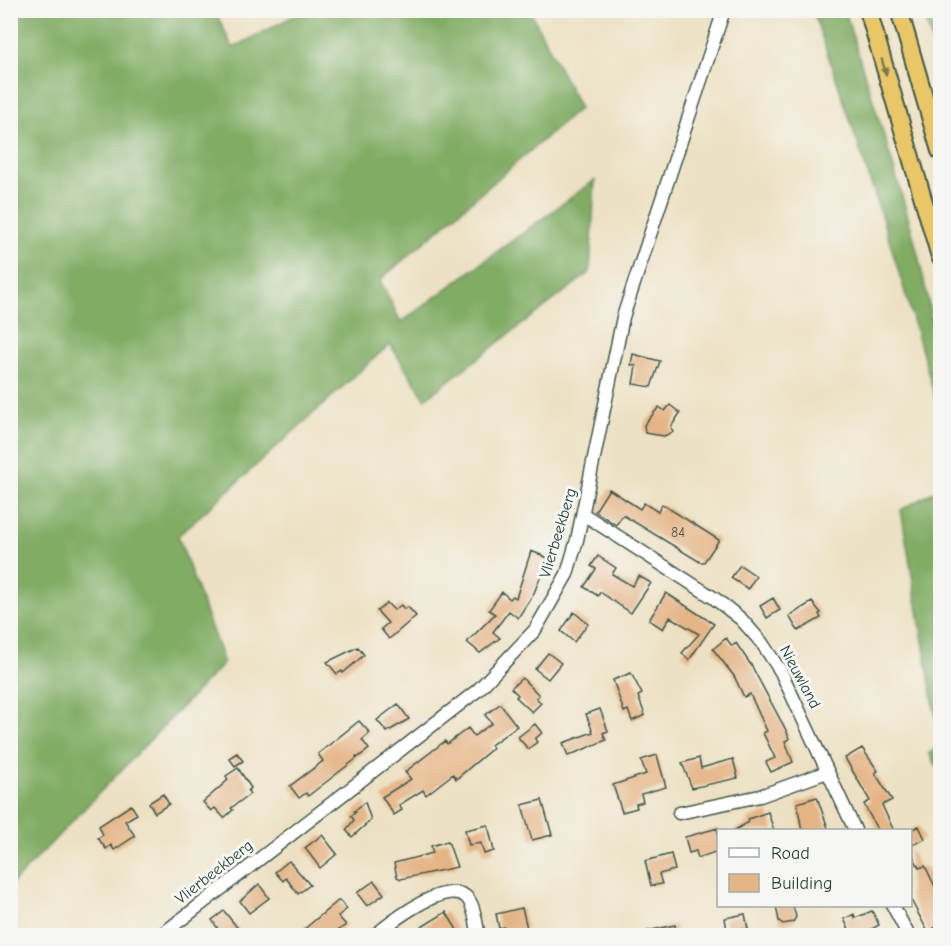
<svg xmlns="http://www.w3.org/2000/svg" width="951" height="946" viewBox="0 0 951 946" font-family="'Comic Neue',sans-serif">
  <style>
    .forest { fill: #80ac63; stroke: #50744c; stroke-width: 1.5 }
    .building { fill: #e5b586 }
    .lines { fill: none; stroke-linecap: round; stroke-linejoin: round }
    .minor-casing { stroke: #3e5649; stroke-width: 15 }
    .highway-casing { stroke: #3e5649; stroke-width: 20 }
    .minor { stroke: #fff; stroke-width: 12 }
    .highway { stroke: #e9c769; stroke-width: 16 }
    .oneway { fill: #7a7b4c }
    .labels { text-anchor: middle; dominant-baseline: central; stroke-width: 6; stroke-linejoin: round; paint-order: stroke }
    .number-label { font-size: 14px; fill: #505b48 }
    .street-label { font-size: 16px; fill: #1f3d34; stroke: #f6f6f2 }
  </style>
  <rect width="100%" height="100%" fill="#f6f6f2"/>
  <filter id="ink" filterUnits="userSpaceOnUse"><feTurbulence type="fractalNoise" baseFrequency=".0167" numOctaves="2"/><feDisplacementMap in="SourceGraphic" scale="12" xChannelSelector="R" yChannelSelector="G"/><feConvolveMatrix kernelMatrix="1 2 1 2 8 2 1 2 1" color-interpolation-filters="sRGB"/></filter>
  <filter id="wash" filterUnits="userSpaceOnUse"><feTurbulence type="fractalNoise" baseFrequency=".008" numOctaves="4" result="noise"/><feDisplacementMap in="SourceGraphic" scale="24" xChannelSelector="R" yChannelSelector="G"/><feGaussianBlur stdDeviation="1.35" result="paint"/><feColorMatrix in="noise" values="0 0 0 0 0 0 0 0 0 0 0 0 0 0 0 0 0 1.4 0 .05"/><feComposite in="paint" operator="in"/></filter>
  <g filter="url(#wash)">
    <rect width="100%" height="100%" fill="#ede1c3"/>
    <path class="forest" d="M11,10L215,11L233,48L303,11H530L580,108L380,280L401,322L595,180L590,272L425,399L390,344L178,536L224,663L11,885Z
      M813,11H845C882,137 941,285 940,417C904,279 859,145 813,11Z
      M923,11H940V70Z
      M940,488V743L901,510Z
      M940,746V773L929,753Z"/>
    <g id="blocks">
      <path class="building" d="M633,354L660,361L651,387L633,384L636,366L631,365Z
        M670,405L680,413L671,427L673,432L664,436L645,433L644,425L659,407L665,411Z
        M609,489L640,509L644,503L658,512L662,504L719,540L704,562H700L623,515L616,525L595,511Z
        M531,551L548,558L534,593L518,618L509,611L493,632L500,638L480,653L467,642L495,614L489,610L502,592L510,599L513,596L516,598Z
        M598,556L616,568L612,574L632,586L639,576L651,583L631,613L600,592L598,596L584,587L596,569L591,566Z
        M740,565L756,576L748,589L731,578Z
        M666,593L714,624L689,660L682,653L699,634L670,617L663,629L649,620Z
        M773,598L780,610L767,618L760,606Z
        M812,602L821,613L819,614L821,618L798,631L789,616Z
        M387,603L394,610L401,605L404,609L408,607L416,616L389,639L381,629L388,623L377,611Z
        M574,612L588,624L574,642L561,631Z
        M726,638L732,646L736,643L751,665L787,732L789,739L785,741L793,762L771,772L766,762L775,758L763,733L767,731L750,694L744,697L734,676L713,649Z
        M358,647L364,655L343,673L342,671L337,674L327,662Z
        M548,653L561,663L548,679L535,669Z
        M631,673L642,694L638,696L645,715L632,721L628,710L624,712L613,680Z
        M522,678L539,695L536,698L541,703L532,712L516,697L518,695L511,688Z
        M398,704L409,719L387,732L377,720Z
        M500,704L517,726L491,745L493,748L456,779L453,774L426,795L423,790L399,805L402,810L394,815L382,797L411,779L405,772L445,741L447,744L468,728L474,736L492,723L485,715Z
        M600,709L608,731L603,733L606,740L568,756L563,743L593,732L586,714Z
        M359,721L370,733L362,740L369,749L357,758L356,756V759L308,796L306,793L299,798L290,786L323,761L318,754Z
        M535,724L542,733L535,739L537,742L528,749L518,737Z
        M862,748L878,771L875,773L892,800L882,805L894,831H878L864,804L870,801L845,758Z
        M237,753L243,761L235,766L229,758Z
        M657,755L666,787L641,794L643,802L636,804L637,808L622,812L613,785L646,774L641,760Z
        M699,758L701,768L733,759L738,778L692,788L682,763Z
        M238,768L251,788L248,791L250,794L231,808L233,810L224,818L215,808L211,811L203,802L228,780L226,776Z
        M163,794L169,804L155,813L149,803Z
        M817,797L829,831H802L797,803Z
        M542,800L552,835L532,840L522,805Z
        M365,802L371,820L352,837L346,830L354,820L351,816L356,812L354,811Z
        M131,805L137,814L125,821L135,836L114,850L111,845L106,849L98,838L103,835L99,826Z
        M768,812L774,831H733L749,822L748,819Z
        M488,825L494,851L484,854L481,843L469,845L465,830Z
        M919,826L925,839L910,846V830Z
        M718,828V851L698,858L696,851L689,853L685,837Z
        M322,835L337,854L320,868L305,848Z
        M448,841L457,867L401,879L397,877L394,863L433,853L431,846Z
        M910,849L919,868L925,866L940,897V924L928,932L910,898Z
        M671,854L675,870L659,874L662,884L651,886L645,861Z
        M289,861L310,885L298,894L286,878L283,881L275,872Z
        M374,881L384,894L367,906L357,893Z
        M259,884L269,898L249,913L240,901Z
        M339,900L347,909L338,916L346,925L339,930L344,936H296Z
        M776,906H793L796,917L793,922L783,924L779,921Z
        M522,908L527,928L506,933L504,927L499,928L496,914Z
        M224,911L244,936H223L212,920Z
        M872,911L879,925L859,936H852L844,919L854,914L855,918Z
        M446,912L459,933L446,936L442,930L430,936H407Z
        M745,914L748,929L727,930L725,918Z
        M675,925L677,936H648L647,931Z"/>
    </g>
  </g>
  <g filter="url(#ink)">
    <use href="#blocks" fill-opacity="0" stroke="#3e5649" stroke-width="1.5"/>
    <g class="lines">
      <g class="minor-casing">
        <path id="minor" d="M583,514L714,598L741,619L762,643L781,672L855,830
          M679,813L760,796L827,772
          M893,906L909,936
          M160,936L478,690L535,630L567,574L577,540L623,317L724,10
          M374,936C391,922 443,881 465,896C475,903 476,925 479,936"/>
      </g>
      <g class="highway-casing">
        <path id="highway" d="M868,10L940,257
          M899,10L940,151"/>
      </g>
      <use href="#minor" class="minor"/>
      <use href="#highway" class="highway"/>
    </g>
    <defs><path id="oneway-solid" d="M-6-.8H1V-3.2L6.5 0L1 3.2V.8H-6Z" transform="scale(1.5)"/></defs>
    <use class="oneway" href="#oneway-solid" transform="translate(884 67) rotate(74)"/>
  </g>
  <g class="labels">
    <g class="number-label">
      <text x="678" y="532">84</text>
    </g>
    <g class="street-label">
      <text transform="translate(558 533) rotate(-73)">Vlierbeekberg</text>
      <text transform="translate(800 677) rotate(62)">Nieuwland</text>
      <text transform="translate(214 872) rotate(-38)">Vlierbeekberg</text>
    </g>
  </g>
  <rect width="951" height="946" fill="none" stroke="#f6f6f2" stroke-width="36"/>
  <rect x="717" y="829" width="195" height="78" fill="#f6f6f2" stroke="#a0aca6" stroke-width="1.5"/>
  <rect x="729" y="848" width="30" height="9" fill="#ffffff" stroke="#a0aca6" stroke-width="1.5"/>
  <text x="771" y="859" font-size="18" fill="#1f3d34">Road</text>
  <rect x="729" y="874" width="30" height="18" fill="#e5b586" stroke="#a0aca6" stroke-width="1.5"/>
  <text x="771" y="889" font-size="18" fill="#1f3d34">Building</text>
</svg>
